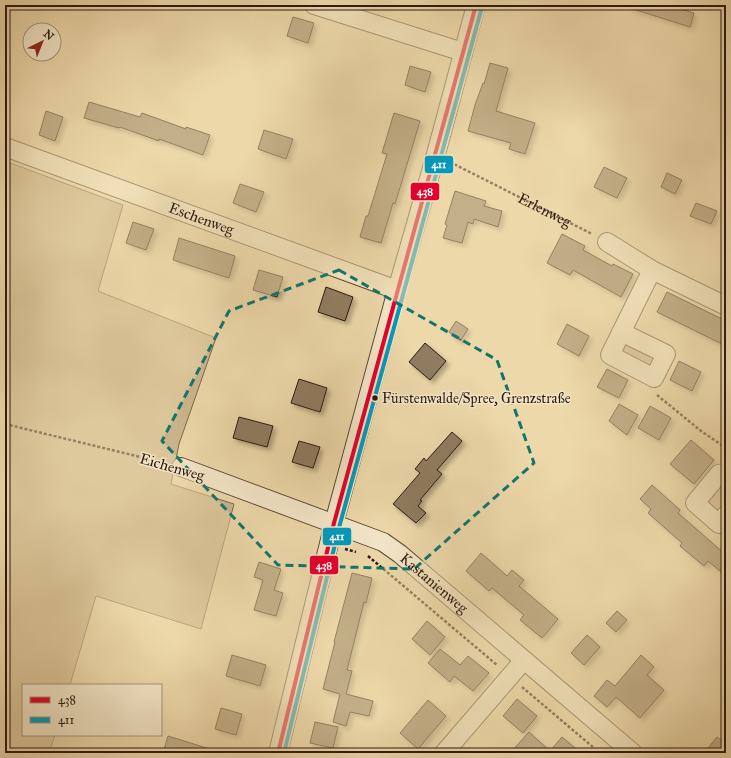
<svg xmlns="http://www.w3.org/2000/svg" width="731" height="758" viewBox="0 0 731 758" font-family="'IM FELL Great Primer',serif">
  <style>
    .green { fill: #ccb78f; stroke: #7c6850 }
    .building { fill: #907c60; stroke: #2c1811; filter: url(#shadow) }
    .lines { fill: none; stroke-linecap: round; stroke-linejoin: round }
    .street-casing { stroke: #5c4837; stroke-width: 20 }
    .path { stroke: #2c1811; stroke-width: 2.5; stroke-dasharray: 3 2; stroke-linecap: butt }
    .street { stroke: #f3e6c7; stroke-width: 18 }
    .bus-1-casing { stroke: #f3e6c7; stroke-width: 7 }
    .bus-2-casing { stroke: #f3e6c7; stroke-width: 7 }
    .bus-1 { stroke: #e4002b; stroke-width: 4 }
    .bus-2 { stroke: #049abb; stroke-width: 4 }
    .marked { fill: none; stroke: #0f766e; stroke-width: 3; stroke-dasharray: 8 5; stroke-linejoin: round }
    .bus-dot { fill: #2c1811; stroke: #f3e6c7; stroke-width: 1.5 }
    .labels { text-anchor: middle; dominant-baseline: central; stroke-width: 3; stroke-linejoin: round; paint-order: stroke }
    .bus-label { font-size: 14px; fill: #2c1811; stroke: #f3e6c7; text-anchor: start }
    .street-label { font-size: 15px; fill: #2c1811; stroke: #f3e6c7 }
    .line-badge { stroke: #f3e6c7; stroke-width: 1.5 }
    .badge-label { font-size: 11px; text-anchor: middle; font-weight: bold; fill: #fff }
  </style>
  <defs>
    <filter id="shadow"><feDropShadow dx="3.5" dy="3.5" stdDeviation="2" flood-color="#0004"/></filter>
  </defs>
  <rect width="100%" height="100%" fill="#edd8a9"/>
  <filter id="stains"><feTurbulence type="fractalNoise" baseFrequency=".005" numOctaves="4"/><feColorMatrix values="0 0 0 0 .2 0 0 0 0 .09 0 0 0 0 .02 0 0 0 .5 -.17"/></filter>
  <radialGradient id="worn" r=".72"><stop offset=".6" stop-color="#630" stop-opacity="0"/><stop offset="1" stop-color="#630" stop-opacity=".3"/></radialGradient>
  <path class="green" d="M5,161L123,205L98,291L216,338L179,444L171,484L234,504L201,629L96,596L70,685H23V735H55L49,753H5Z
    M626,342L652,355L654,359L651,364L646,366L622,353V343Z
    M726,479V506L723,509L712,511L708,506L707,496Z"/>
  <path class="building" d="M630,5H666L694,13L690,27L630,8Z
    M293,17L314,23L308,43L287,36Z
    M490,63L508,68L496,111L535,123L525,154L509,149L511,143L468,131L475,105L483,83L484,84Z
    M410,66L431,72L425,92L405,85Z
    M89,102L140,117L142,113L186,129V127L210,135L203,155L159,139V141L120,127L119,128L84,118Z
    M46,111L63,117L55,141L39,135Z
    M394,113L420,121L395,204L393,203L381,243L360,237L366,216H368L387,154L382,153Z
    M264,130L293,139L286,159L258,149Z
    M604,167L627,178L617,198L594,187Z
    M667,173L682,180L675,194L661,187Z
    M240,184L264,192L256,212L233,203Z
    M455,191L486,201L484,206L502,211L498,227L474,219L473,224L468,222L462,243L443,238L447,225L445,224Z
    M696,203L717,211L711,224L690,216Z
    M133,222L154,229L146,250L126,243Z
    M562,234L585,246L583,250L612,266L613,264L633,274L621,297L573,270L570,275L547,263Z
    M179,238L235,256L229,278L173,260Z
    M259,270L283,277L277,297L253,290Z
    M326,287L353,297L345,321L318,312Z
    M667,292L726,321V336L722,344L657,312Z
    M456,321L468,329L461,340L449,332Z
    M567,324L589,336L579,356L557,344Z
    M425,343L446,361L430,380L409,362Z
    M679,361L701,372L692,391L670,380Z
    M607,369L628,380L619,398L597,387Z
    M299,379L327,388L320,412L291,403Z
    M619,404L638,415L627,435L609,421Z
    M650,406L671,418L659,440L638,428Z
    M239,417L273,426L267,447L233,438Z
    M452,432L462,441L437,470L442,474L420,500L422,501L418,506L426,513L416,523L393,504L420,473L415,469L424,458L426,461Z
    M691,440L714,460L694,484L670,464Z
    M299,441L320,447L313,468L292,462Z
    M652,485L680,510L678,513L726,555V576L708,561L704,566L680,546L682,543L648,513L651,509L640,499Z
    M481,553L507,576L512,570L524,580L519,586L558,619L542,638L520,620L524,615L492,588L489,591L466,571Z
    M259,562L281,569L274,590L283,593L276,616L254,610L263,580L254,577Z
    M352,573L372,578L366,603L364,602L347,670L352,671L346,694L373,701L369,716L350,712L346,726L333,722L340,694L323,689L335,642H334Z
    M617,611L627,620L616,632L606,623Z
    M427,621L445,637L430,655L412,639Z
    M587,635L600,647L584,665L571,653Z
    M440,649L460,665L468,656L489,673L473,691L454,676L450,682L428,663Z
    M232,655L266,665L260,686L226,676Z
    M641,655L654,667L647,675L664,690L640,718L616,697L607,707L594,696L607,680L615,686Z
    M517,699L537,716L523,733L503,716Z
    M428,700L446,716L418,749L400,733Z
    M221,708L242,714L236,735L215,729Z
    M315,722L338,727L333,748L310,743Z
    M529,732L550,751L562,737L581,753H510Z
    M168,736L213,750V753H163Z
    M717,737L726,744V748L722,753H704Z"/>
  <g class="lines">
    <g class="street-casing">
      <g id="street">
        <path d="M314,5L463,52"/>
        <path id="s2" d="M5,147L397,290"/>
        <path d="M607,242L652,270L726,306"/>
        <path d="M621,332L666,354L654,378L610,355L652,270"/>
        <path id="s3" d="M181,467L383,542L400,554L633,753"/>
        <path d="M726,473L719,474L695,503L719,524L726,515"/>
        <path d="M278,753L334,523L397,290L436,154L476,5"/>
        <path d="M444,753L524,660"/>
      </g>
    </g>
    <g class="path">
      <path id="s1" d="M450,162L592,234"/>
      <path d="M657,395L701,431L726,448"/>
      <path d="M5,424L165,463"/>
      <path d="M345,549L356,552"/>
      <path d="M368,556L497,665"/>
      <path d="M522,687L600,753"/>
    </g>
    <use href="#street" class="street"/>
    <g class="bus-1-casing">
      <path id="bus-1" d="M278,753L334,523L476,5"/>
    </g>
    <g class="bus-2-casing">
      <path id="bus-2" d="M284,753L340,524L482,7"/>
    </g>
    <use href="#bus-1" class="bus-1"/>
    <use href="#bus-2" class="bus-2"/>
  </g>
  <path d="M0 0H731V758H0ZM339,270L497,360L534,463L414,569L278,565L162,441L229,311Z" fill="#edd8a9" fill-opacity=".55" fill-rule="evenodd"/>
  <path class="marked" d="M339,270L497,360L534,463L414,569L278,565L162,441L229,311Z"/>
  <circle class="bus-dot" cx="375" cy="398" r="3.5"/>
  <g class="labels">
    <g class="bus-label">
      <text x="382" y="398">Fürstenwalde/Spree, Grenzstraße</text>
    </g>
    <g class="street-label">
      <text stroke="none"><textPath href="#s1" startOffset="106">Erlenweg</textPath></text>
      <text stroke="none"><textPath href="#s2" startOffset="209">Eschenweg</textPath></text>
      <text transform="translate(172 467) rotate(16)">Eichenweg</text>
      <text stroke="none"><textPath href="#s3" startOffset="281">Kastanienweg</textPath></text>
    </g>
  </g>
  <g class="line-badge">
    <rect x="424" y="155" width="30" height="19" rx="4" fill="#049abb"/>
    <rect x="410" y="182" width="30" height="19" rx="4" fill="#e4002b"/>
    <rect x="322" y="527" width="30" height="19" rx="4" fill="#049abb"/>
    <rect x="309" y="555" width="30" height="20" rx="4" fill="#e4002b"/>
  </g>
  <g class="badge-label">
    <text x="439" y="168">411</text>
    <text x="425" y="195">438</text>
    <text x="337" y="540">411</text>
    <text x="324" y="569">438</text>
  </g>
  <rect width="731" height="758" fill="none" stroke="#edd8a9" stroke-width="20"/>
  <rect x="6" y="6" width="719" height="746" fill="none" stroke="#2c1811" stroke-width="2"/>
  <rect x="10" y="10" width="711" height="738" fill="none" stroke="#2c1811"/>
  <rect x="22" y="684" width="140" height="52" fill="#f3e6c7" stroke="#a3947e"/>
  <rect x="30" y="697" width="20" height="6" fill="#e4002b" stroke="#a3947e"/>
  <text x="58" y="704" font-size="12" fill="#2c1811">438</text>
  <rect x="30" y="717" width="20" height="6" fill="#049abb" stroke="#a3947e"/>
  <text x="58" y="724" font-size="12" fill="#2c1811">411</text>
  <g transform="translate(42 42) rotate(43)"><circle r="19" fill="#f3e6c7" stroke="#a3947e"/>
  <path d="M0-3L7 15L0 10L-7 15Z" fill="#8f2418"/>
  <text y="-6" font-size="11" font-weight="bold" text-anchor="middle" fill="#2c1811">N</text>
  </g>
  <rect width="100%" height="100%" filter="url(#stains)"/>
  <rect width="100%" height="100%" fill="url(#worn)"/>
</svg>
